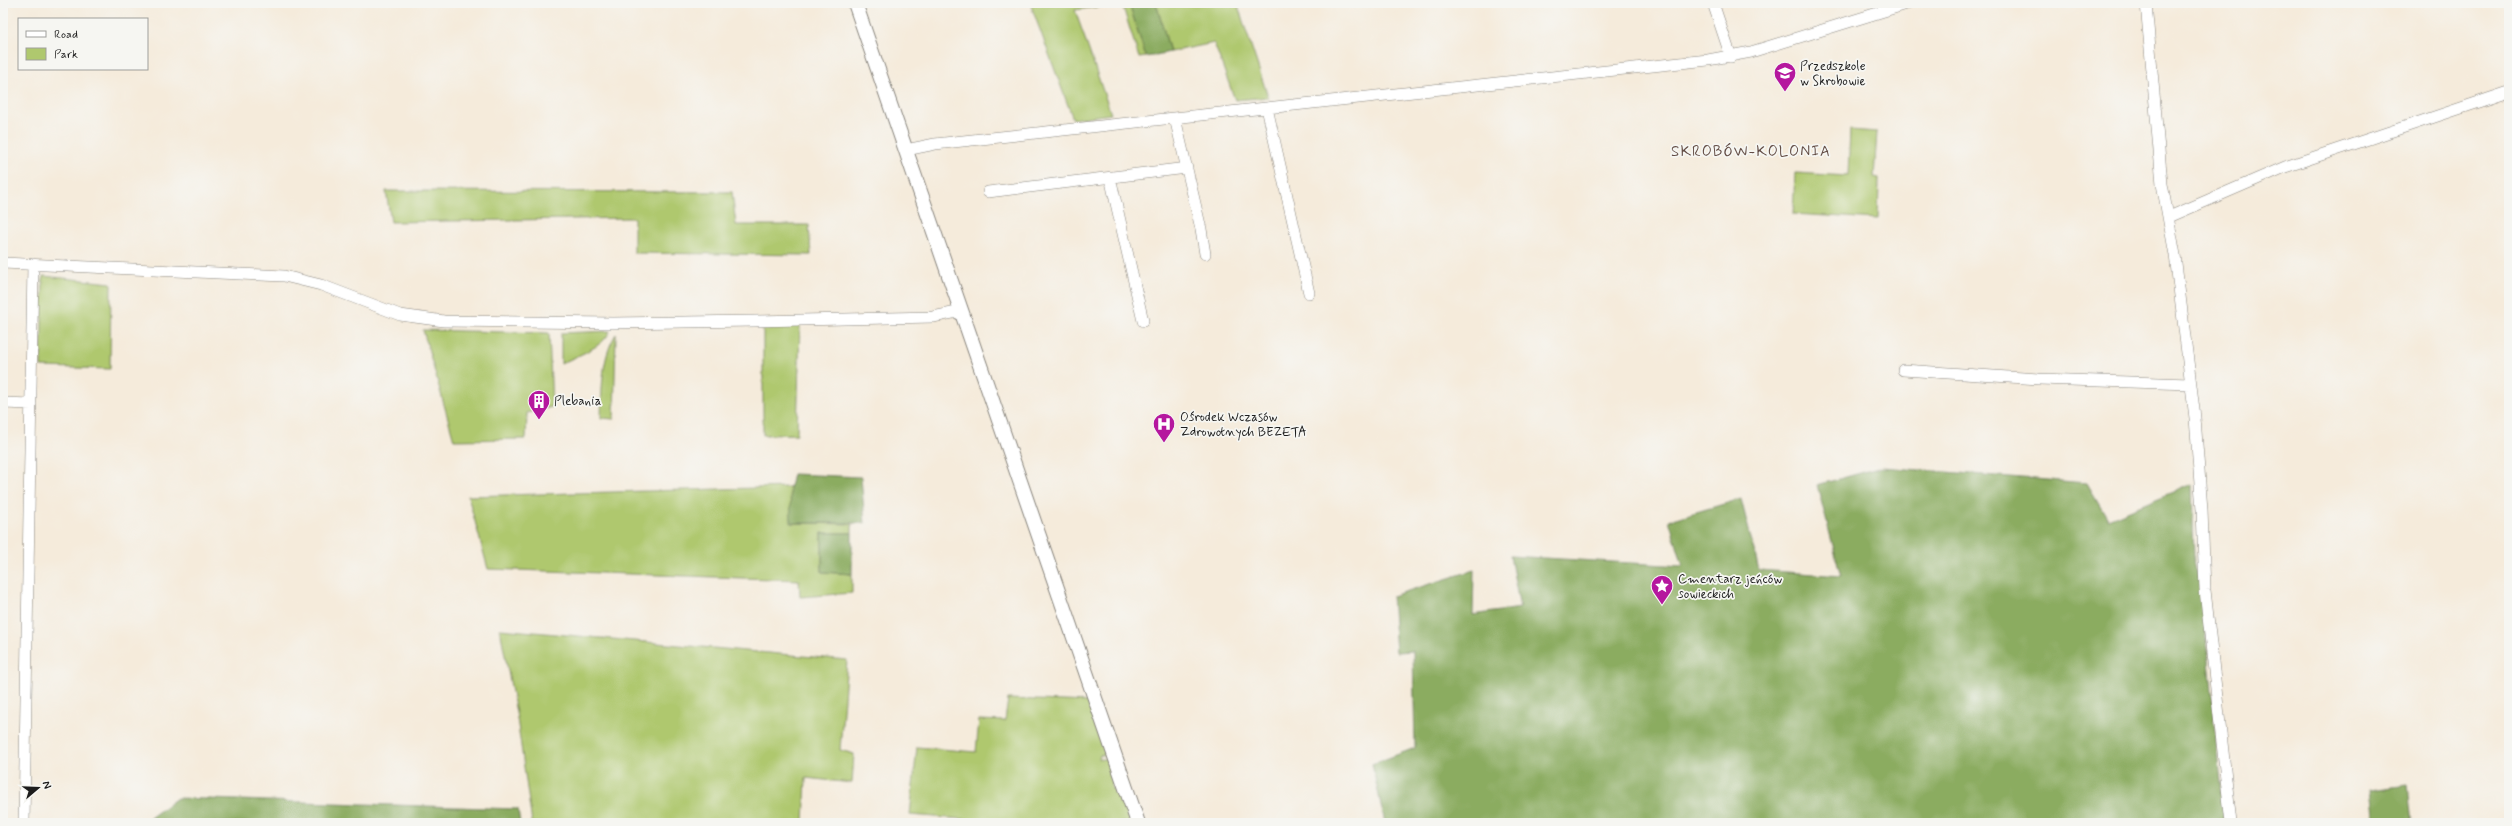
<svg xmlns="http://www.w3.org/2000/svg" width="2512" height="826" viewBox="0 0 2512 826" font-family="Mynerve,sans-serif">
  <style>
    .green { fill: #afc86e; stroke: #667245 }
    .forest { fill: #8bac61; stroke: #54643e }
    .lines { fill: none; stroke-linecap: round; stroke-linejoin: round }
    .minor-casing { stroke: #88847c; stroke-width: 12 }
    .major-casing { stroke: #88847c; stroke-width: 16 }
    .minor { stroke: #fff; stroke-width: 11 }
    .major { stroke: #fff; stroke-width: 14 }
    .labels { text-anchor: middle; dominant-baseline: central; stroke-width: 3.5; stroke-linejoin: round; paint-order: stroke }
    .poi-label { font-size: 13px; fill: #1c1c1c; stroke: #f6f6f2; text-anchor: start }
    .quarter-label { font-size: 15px; letter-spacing: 1px; fill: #634d45; stroke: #f6f6f2 }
  </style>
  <rect width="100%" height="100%" fill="#f6f6f2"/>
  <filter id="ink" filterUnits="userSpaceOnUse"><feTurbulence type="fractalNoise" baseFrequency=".025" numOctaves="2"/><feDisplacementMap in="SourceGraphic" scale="8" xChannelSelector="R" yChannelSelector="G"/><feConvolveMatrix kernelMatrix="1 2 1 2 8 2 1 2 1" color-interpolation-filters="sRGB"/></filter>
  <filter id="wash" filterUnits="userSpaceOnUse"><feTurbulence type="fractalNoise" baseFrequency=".012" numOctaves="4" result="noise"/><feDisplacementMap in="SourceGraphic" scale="16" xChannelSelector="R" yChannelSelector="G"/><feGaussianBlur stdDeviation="0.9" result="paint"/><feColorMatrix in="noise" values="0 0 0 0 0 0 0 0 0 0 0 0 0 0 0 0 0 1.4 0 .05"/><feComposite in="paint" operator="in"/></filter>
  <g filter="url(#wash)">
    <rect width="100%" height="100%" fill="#f5ebdb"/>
    <path class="green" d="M1030,3H1129L1146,57L1139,58L1122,4L1075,10L1111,114L1073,119Z
      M1156,3H1237L1268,97L1235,100L1214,43L1170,52Z
      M1850,130L1877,132L1874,177L1879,178L1878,219L1793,214L1795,173L1848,176Z
      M386,191L732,192L736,225H809L811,255L634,253V218L391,222Z
      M43,276L111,283L110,369L41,367Z
      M800,326L797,434L763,435V328Z
      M423,330L549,333L552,407L527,413L526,439L454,440Z
      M610,331C603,348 577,355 561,364V333Z
      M616,334L614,419L601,418C602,390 601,358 616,334Z
      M790,487L792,523L852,524V533H822V572L852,574V593L800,597L799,580L488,569L468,496Z
      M500,629L847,660L840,750L854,754L852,783L806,778L804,823H532L517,718Z
      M1008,699L1090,702L1108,757L1100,755L1099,759L1110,760L1118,785H1111L1112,789L1121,790L1132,823H1014L910,815L917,747L976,752L979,720L1005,721Z"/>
    <path class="forest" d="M1129,3H1156L1170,52L1146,57Z
      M1882,467L2087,483L2108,519L2192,484L2194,560L2204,610L2225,823H1385L1372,764L1415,748L1413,651L1396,652L1392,596L1474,570L1473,615L1520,608L1510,556L1683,566L1669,520L1741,499L1759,570L1841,576L1817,485Z
      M793,474L861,477L865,523H791L790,487Z
      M822,533H852V574L822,572Z
      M2408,785L2412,823H2374L2370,790Z
      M177,798L518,809L520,823H143Z"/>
  </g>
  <g filter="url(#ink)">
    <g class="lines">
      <g class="minor-casing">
        <path id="minor" d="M1713,3L1731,57
          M2146,3L2162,184L2175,255L2195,418L2202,510L2205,590L2231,823
          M1267,108L1309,293
          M1175,118L1201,229L1205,254
          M906,150L935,144L1708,60L1751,52L1910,3
          M1110,177L1143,321
          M988,192L1187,168
          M2169,217L2285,167L2509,92
          M3,263L284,276L321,285L400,315L444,321L613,323L755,321L933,317L962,311
          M1903,370L2039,379L2190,384
          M3,403L31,404
          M24,823L33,264"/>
      </g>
      <g class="major-casing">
        <path id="major" d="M855,3L1138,823"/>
      </g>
      <use href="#minor" class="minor"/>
      <use href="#major" class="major"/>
    </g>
  </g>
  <defs>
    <g id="school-pin" transform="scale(1.15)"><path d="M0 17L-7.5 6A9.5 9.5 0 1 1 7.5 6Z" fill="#b5179e" stroke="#f6f6f2"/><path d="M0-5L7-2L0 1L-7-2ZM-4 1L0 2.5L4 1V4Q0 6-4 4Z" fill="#fff"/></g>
    <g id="building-pin" transform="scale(1.15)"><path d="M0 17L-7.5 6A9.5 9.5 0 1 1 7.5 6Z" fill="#b5179e" stroke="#f6f6f2"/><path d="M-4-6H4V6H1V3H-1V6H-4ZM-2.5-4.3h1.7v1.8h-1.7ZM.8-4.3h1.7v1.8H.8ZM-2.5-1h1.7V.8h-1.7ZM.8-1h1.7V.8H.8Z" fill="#fff"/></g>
    <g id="hospital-pin" transform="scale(1.15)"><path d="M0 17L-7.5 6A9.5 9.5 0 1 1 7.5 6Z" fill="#b5179e" stroke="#f6f6f2"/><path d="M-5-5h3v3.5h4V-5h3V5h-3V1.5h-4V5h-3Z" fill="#fff"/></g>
    <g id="sight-pin" transform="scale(1.15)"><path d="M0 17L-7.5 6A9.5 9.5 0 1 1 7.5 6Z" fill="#b5179e" stroke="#f6f6f2"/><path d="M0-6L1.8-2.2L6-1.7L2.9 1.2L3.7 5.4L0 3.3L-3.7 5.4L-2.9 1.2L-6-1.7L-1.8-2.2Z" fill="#fff"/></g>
  </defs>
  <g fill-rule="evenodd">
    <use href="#school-pin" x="1785" y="73"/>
    <use href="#building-pin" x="539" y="401"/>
    <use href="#hospital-pin" x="1164" y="424"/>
    <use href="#sight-pin" x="1662" y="586"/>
  </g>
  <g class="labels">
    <g class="poi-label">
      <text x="1800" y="66">Przedszkole<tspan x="1800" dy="15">w Skrobowie</tspan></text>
      <text x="554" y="401">Plebania</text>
      <text x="1180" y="417">Ośrodek Wczasów<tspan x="1180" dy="15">Zdrowotnych BEZETA</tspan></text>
      <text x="1678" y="579">Cmentarz jeńców<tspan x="1678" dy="15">sowieckich</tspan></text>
    </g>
    <g class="quarter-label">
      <text x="1751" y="152">SKROBÓW-KOLONIA</text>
    </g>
  </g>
  <rect width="2512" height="826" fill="none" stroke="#f6f6f2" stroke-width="16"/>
  <rect x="18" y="18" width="130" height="52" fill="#f6f6f2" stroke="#9f9f9c"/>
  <rect x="26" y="31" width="20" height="6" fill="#ffffff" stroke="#9f9f9c"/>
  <text x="54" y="38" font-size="12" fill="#1c1c1c">Road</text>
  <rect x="26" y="48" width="20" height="12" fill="#afc86e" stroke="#9f9f9c"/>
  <text x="54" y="58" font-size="12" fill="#1c1c1c">Park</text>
  <g transform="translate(38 788) rotate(71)" stroke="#f6f6f2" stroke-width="3" paint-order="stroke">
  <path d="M0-3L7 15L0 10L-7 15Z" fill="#1c1c1c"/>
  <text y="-6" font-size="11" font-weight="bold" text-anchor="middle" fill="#1c1c1c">N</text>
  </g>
</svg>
